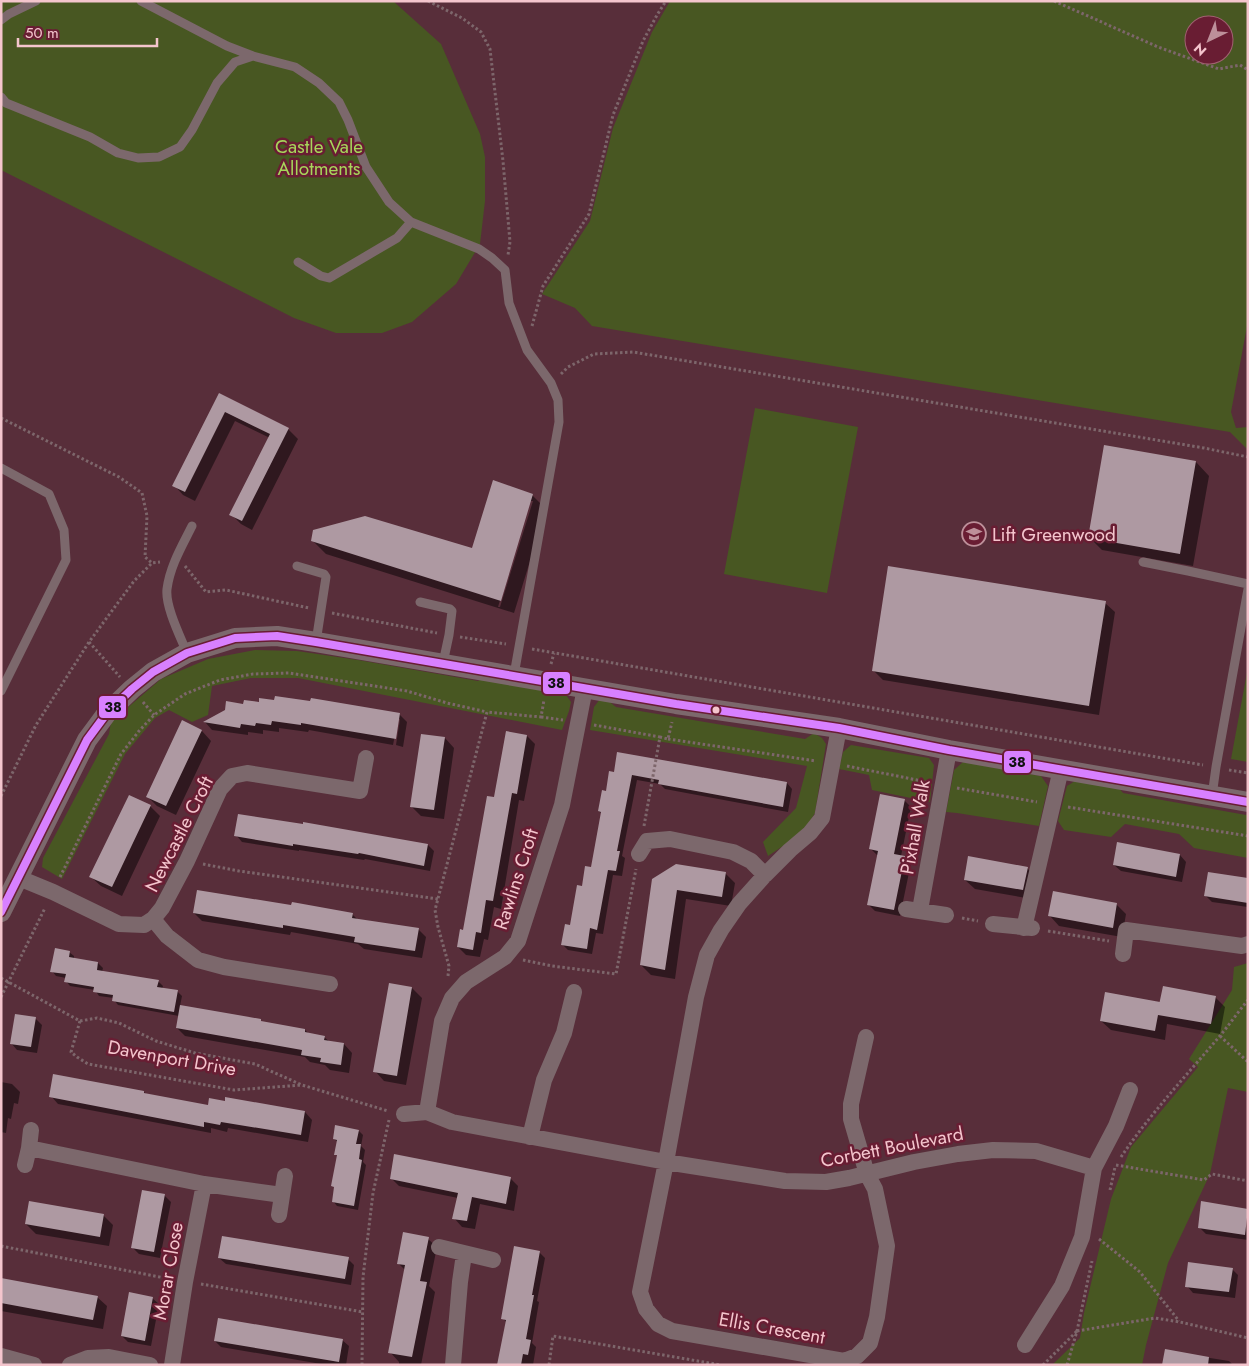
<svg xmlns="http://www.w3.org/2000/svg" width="1249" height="1366" viewBox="0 0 1249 1366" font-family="Jost,sans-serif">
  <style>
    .green { fill: #485722; fill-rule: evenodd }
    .shadow { fill: #0007; fill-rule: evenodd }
    .building { fill: #ae99a2 }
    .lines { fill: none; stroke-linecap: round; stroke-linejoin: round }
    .path { stroke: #7d666b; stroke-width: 3; stroke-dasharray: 2.5 2.5; stroke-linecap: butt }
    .service { stroke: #7c686c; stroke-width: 9 }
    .minor { stroke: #7c686c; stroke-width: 16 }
    .tertiary { stroke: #7c686c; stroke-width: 20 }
    .bus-1-casing { stroke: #691d33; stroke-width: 11 }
    .bus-1 { stroke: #d880ff; stroke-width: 8 }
    .bus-dot { fill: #f4c5cd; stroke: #691d33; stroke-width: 2 }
    .labels { text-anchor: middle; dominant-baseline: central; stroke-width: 5; stroke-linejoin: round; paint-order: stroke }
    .park-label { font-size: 19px; fill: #a7d65b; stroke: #691d33 }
    .poi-label { font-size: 19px; fill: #f4c5cd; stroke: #691d33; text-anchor: start }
    .street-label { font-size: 19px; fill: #f4c5cd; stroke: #691d33 }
    .line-badge { stroke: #691d33; stroke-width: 2 }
    .pale-badge-label { font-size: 14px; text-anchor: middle; font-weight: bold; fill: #111 }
  </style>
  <rect width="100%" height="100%" fill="#582e3a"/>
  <path class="green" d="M1,1H393L441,44L480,134L485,157V201L480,244L456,284L412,322L382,333H336L294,318L1,170Z
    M670,1H1248V321L1231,412L1236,428L1248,427V450L1230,432L592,326L575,308L542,294L590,221L613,128L652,32ZM1194,25H1224V55H1194Z
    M755,408L858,427L827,593L724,574Z
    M255,650L297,651L358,660L478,681L484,677L564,692L571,702L569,711L562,730L298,678H251L212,686L208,715L192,722L169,710L155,718L125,754L62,879L42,867L43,858L109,734L111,722L161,679L208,659Z
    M1248,667V762L1231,759Z
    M600,699H606L616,707L805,739L814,733L822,738L826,744L815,813L804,832L768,856L763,842L796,808L807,766L590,730L594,707Z
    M851,745L929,758L934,765L930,802L872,790L869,775L839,769L843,752Z
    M963,762L1041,776L1048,786L1039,826L957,813L946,812L954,770Z
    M1075,781L1119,788L1123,793L1246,815L1248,813V858L1194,848L1179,834L1125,824L1111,837L1064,830L1058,821L1067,786Z
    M1248,963V1092L1228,1088L1210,1174L1168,1263L1146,1345L1142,1365H1052L1080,1338L1084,1313L1111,1199L1131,1147L1198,1067L1189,1059L1232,990L1234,967Z"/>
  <path class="shadow" d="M219,395L288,429L298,439L252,530L241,524L231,514L270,438L235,421L195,501L183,495L174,485Z
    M1196,462L1209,476L1193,566L1102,550L1089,537Z
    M494,481L533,496L546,509L514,613L326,554L312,540L473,549ZM530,501H533L500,607H498Z
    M1105,603L1115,612L1099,715L883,680L873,670Z
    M244,706L399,714L407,722L403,747L396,745L400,719H398L393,745L309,730L308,732L279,728V732L263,730V734L248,732V735L212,730L205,722L226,711Z
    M202,731L211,741L176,815L157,806L147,796Z
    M527,736L535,744L524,801L519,800L501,909L494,907L488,940L484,939L480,957L466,955L458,947L464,931L495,799Z
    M445,738L454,748L444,819L421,816L411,806Z
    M610,772L787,783L792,789L788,812L665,789L660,784L637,780L622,856L625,858L622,876L613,875L603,934L596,933L592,954L568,950L563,945L571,926L583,887L592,868L602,814L599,811L607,792Z
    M904,800L911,807L901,856L904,857L911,863L900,916L875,911L869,905L879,855H877L870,848Z
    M150,806L160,816L122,896L101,886L91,877Z
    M236,835L428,845L434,851L430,871L365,859L364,860L299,850V851L242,842Z
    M1180,855L1186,862L1182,882L1121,871L1114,865Z
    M1027,868L1037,878L1032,899L975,889L965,880Z
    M725,873L735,883L731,906L686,899L675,979L651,975L641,965L653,880Z
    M1248,879V907L1212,902L1205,895Z
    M1116,904L1126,914L1122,937L1059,926L1050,916Z
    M194,913L352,914L358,920L418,929L426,937L422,958L364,949L358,944L291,932L290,935L202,921Z
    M69,952L74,956V959L98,963L103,968L102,972L158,981L163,986L162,989L177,991L182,996L180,1006L260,1020L263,1023L305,1030L309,1034L324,1037L330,1042L344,1044L352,1053L349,1073L330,1070L325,1065L310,1062L305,1057L185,1036L177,1028L179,1016L118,1005L114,1000V998L99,996L95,990L70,986L66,981V978L56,976L52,971Z
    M412,988L422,998L406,1085L384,1081L375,1071Z
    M1215,997L1225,1007L1220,1034L1167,1024L1165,1040L1111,1030L1101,1021L1159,1003Z
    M36,1019L42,1025L37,1053L17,1050L11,1043Z
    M1,1082L12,1084L20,1092L18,1104L14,1103L11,1119L8,1118L6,1133L1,1132V1133Z
    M144,1092L146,1094L209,1107L305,1112L312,1120L308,1142L228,1128L227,1132L211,1128V1133L58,1104L51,1096Z
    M359,1131L363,1135L361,1146L365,1150L363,1162L366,1165L358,1210L337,1206L333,1201L338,1157L336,1154L338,1142L334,1139Z
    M391,1178H510L518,1186L514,1211L480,1204L475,1229L462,1227L454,1218L458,1198L399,1186Z
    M164,1195L171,1202L160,1258L139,1254L132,1247Z
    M1248,1210V1240L1206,1234L1200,1228Z
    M103,1215L113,1225L109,1246L36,1234L26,1224Z
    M428,1239L437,1247L429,1286L435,1292L421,1365H399V1362L390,1352L406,1271L398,1263Z
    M539,1252L545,1258L537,1301L539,1302L532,1343L536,1347L533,1365H498L506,1322L503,1318Z
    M219,1258L348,1259L354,1265L351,1285L226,1264Z
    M1232,1269L1238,1275L1235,1298L1193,1293L1187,1286Z
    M1,1279L97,1297L107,1306L103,1329L1,1311Z
    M152,1298L159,1304L151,1346L128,1342L122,1336Z
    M342,1340L349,1346L346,1365H327L221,1347L215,1341Z
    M1166,1351L1229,1361L1233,1365H1163Z"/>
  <path class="building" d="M219,393L289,428L242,521L229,515L270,434L225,412L185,492L172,486Z
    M1104,445L1196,461L1180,554L1088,538Z
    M493,480L533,494L501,601L311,541L313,530L365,516L472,548Z
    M888,566L1106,601L1089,706L872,671Z
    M275,696L310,701L311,698L400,713L396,739L301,723V725L272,721L271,725L256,723L255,726L241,724L240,728L203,722L225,710L226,701L243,704L244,700L259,702V698L274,700Z
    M182,720L202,730L166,806L146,797Z
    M506,731L527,735L517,794L512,793L493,901L486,900L481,933L476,932L473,950L457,947L460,929L463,930L487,796L494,797Z
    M421,734L445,737L434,810L410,807Z
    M617,752L787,782L783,807L658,784L659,780L632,775L617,851H620L616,871L608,870L597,930L590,928L587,949L561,945L565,924L570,925L577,885L582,886L585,866L591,867L601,812L598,811L602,790L606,791L609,771L614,772Z
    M880,794L905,799L894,854L905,856L894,910L867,905L878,851L869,849Z
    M129,795L151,805L112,887L89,877Z
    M238,814L303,824V822L428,844L424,866L359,853L358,854L293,844V846L234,836Z
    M1117,842L1180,854L1176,877L1113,865Z
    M968,856L1028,867L1023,890L964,880Z
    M676,864L726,872L722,897L677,890L665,970L640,965L652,879Z
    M1208,872L1248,878V903L1204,896Z
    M197,890L291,905L292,902L353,913L352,918L419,928L415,951L354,942L355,937L283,925V928L193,913Z
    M1053,891L1117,903L1113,928L1048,916Z
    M55,948L70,951L69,957L98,962L97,970L159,980L157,987L178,990L174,1012L112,1001L113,995L93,992L94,987L64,982L66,974L50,972Z
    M389,983L412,987L397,1076L373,1072Z
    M1163,986L1216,996L1211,1024L1158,1015L1155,1031L1100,1021L1105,992L1160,1002L1159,1005Z
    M180,1005L261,1019V1021L305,1029V1032L325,1036L324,1040L344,1043L341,1065L320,1062L321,1058L301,1055L302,1050L176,1028Z
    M15,1014L36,1017L31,1047L10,1044Z
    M53,1074L144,1091V1093L208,1105L209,1098L225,1101V1097L305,1111L301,1135L221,1122L220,1125L204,1122V1127L49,1097Z
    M335,1125L359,1130L356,1144H361L359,1159L362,1160L354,1206L332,1202L334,1187L331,1186L337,1155H334L337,1140L333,1139Z
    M394,1154L511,1177L506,1204L472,1197L467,1221L452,1219L458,1193L390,1179Z
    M142,1190L165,1194L154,1252L131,1248Z
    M29,1201L104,1214L100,1237L25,1224Z
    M1201,1201L1248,1209L1245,1235L1198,1228Z
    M403,1232L429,1237L420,1281L427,1282L412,1357L388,1353L405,1265L397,1264Z
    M222,1236L349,1257L345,1279L218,1258Z
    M514,1246L540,1251L532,1295H534L526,1339L531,1340L528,1355L523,1354L521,1365H497L506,1320L501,1319Z
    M1188,1262L1233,1268L1229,1292L1185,1287Z
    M1,1278L98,1296L93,1320L1,1303Z
    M129,1292L153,1297L145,1341L121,1336Z
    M218,1318L343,1339L339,1362L214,1341Z
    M1165,1349L1209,1357L1208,1365H1162Z"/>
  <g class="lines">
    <path class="path" d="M428,1L462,18L481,32L490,49L503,161L510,242L508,255
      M1054,1L1158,47L1219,69L1240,65L1248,70
      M532,326L543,286L589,214L613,115L643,41L657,15L666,1
      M561,374L568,367L594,354L633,352L1204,448L1248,457
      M1,418L119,477L142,493L147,516L145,557L152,563
      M185,566L206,592L226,590L309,608
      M332,613L437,633
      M460,637L506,644
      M89,642L120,677
      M532,649L1203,765
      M551,664L554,653
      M143,702L154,715
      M541,717L563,720
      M594,725L660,737
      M668,739L816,761
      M847,766L927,782
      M1229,770L1248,773
      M957,788L1037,802
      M1,796L36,725L89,642L134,581L152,563L160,562
      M1068,807L1248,836
      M644,826L660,737L668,739L672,722
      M203,864L239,871L438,899
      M60,877L121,754L139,731L154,715L185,694L220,680L253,674L289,673L407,691L447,703L487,712
      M962,918L978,921
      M1048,931L1109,941
      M523,960L552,966L616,974L636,869
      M448,976L449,966L438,927L435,910L487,712L541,717L544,700
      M1,978L80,1021L97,1018L119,1023L156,1041L195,1053L255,1064L302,1085L388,1111
      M1,997L45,908
      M80,1021L71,1052L77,1057L88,1064L234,1090L302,1085
      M1220,1036L1248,1062
      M1121,1157C1150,1114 1186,1076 1219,1037C1229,1025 1238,1012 1248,1000
      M1116,1165L1204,1180L1212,1174L1248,1181
      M1110,1190L1115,1167
      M1099,1239L1140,1272L1179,1321
      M1,1246L170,1279
      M201,1284L363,1312
      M1077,1331L1155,1318L1180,1322L1248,1338
      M362,1365L363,1277L373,1193L389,1120
      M549,1365L553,1336L721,1365
      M1043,1365L1077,1331
      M1067,1365L1077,1331L1092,1261"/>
    <path class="service" d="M141,1L227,46L253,56L295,67L319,83L339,102L348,120L366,167L389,202L411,222L479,249L492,258L505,270L509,303L527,350L551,383L558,400L559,422L514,675
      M1,20L9,14L36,1
      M1,97L6,103L90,137L118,153L138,158L159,157L180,147L192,130L217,83L235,62L253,56
      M298,262L321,276L329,278L397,238L411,222
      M1,468L49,494L64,530L66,560L1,691
      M1143,562L1188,571L1248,584
      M297,566L324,574L326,577L316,642
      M420,602L450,609L452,611L449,635L443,663
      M187,653C180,636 165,606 167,589C170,566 182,546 192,526
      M1212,796L1216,767L1248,589"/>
    <path class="minor" d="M839,728L822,818L810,833L790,850L765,875L739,904L721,930L707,955L696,997L666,1162L640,1292L646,1309L658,1324L672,1331L844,1361L857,1356L870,1343L877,1317L887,1246L875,1189L867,1174L851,1119V1104L866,1037
      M639,854L647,841L670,839L733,852L751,861L765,875
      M19,878L53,892L119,924L144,925L153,919L167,936L198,960L224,967L330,984
      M906,909L946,915
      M920,910L949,750
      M153,919L162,908L187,861L220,789L232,776L247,773L360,791L366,758
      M993,924L1032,928
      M1024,928L1061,769
      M1123,954L1126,930L1242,946L1248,944
      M427,1112L442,1021L452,998L466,982L505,957L518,941L562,805L585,688
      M404,1114L427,1112L452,1122L666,1162L785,1181L826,1182L849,1178L914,1162L958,1154L993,1150L1036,1151L1094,1168
      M530,1137L544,1080L564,1033L574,992
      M29,1148L204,1184L282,1195
      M25,1165L29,1148L31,1130
      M279,1215L285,1176
      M439,1247L493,1260
      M1025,1345L1062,1286L1082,1237L1094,1168L1116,1126L1130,1090
      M1,1356L34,1365
      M70,1365L88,1358L109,1357L150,1365
      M172,1365L185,1282L204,1184
      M453,1365L460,1282L464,1254"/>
    <path class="tertiary" d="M1,912L87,740L107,713L132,689L153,672L187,653L235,638L277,636L316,642L676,704L839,728L949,750L1248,802"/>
    <g class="bus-1-casing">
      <path id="bus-1" d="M1,912L87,740L107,713L132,689L153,672L187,653L235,638L277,636L316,642L676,704L839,728L949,750L1248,802"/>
    </g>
    <use href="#bus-1" class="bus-1"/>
  </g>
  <defs>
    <g id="school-ring" transform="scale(1.25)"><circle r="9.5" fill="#691d33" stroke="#bd909a" stroke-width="1.5"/><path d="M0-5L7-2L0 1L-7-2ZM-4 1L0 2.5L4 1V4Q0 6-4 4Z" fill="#bd909a"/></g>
  </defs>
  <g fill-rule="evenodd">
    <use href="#school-ring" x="974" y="534"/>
  </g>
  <circle class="bus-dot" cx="716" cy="710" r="4.5"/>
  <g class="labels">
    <g class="park-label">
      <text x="319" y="146">Castle Vale<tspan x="319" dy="22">Allotments</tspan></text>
    </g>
    <g class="poi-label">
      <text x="992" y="534">Lift Greenwood</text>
    </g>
    <g class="street-label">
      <text transform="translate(915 827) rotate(-80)">Pixhall Walk</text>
      <text transform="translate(179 834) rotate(-63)">Newcastle Croft</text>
      <text transform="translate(516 879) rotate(-72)">Rawlins Croft</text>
      <text transform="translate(172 1058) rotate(10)">Davenport Drive</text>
      <text transform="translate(892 1147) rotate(-11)">Corbett Boulevard</text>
      <text transform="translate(168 1271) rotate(-80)">Morar Close</text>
      <text transform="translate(772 1328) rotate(10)">Ellis Crescent</text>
    </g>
  </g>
  <g class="line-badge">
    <rect x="542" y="671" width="29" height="24" rx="5" fill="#d880ff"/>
    <rect x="98" y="695" width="29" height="24" rx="5" fill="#d880ff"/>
    <rect x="1003" y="750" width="29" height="24" rx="5" fill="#d880ff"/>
  </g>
  <g class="pale-badge-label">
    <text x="556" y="688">38</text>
    <text x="113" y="712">38</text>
    <text x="1017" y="767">38</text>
  </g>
  <rect width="1249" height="1366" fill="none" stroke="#f4c5cd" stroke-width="5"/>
  <g transform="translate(1209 40) rotate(223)"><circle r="24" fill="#691d33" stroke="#a16071"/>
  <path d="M0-4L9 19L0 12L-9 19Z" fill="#bd909a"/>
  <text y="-8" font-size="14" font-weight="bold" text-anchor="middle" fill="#f4c5cd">N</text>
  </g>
  <path d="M18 38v8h139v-8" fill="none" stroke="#f4c5cd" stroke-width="2.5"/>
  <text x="25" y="38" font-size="15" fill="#f4c5cd" stroke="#691d33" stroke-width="4" paint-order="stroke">50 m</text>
</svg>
